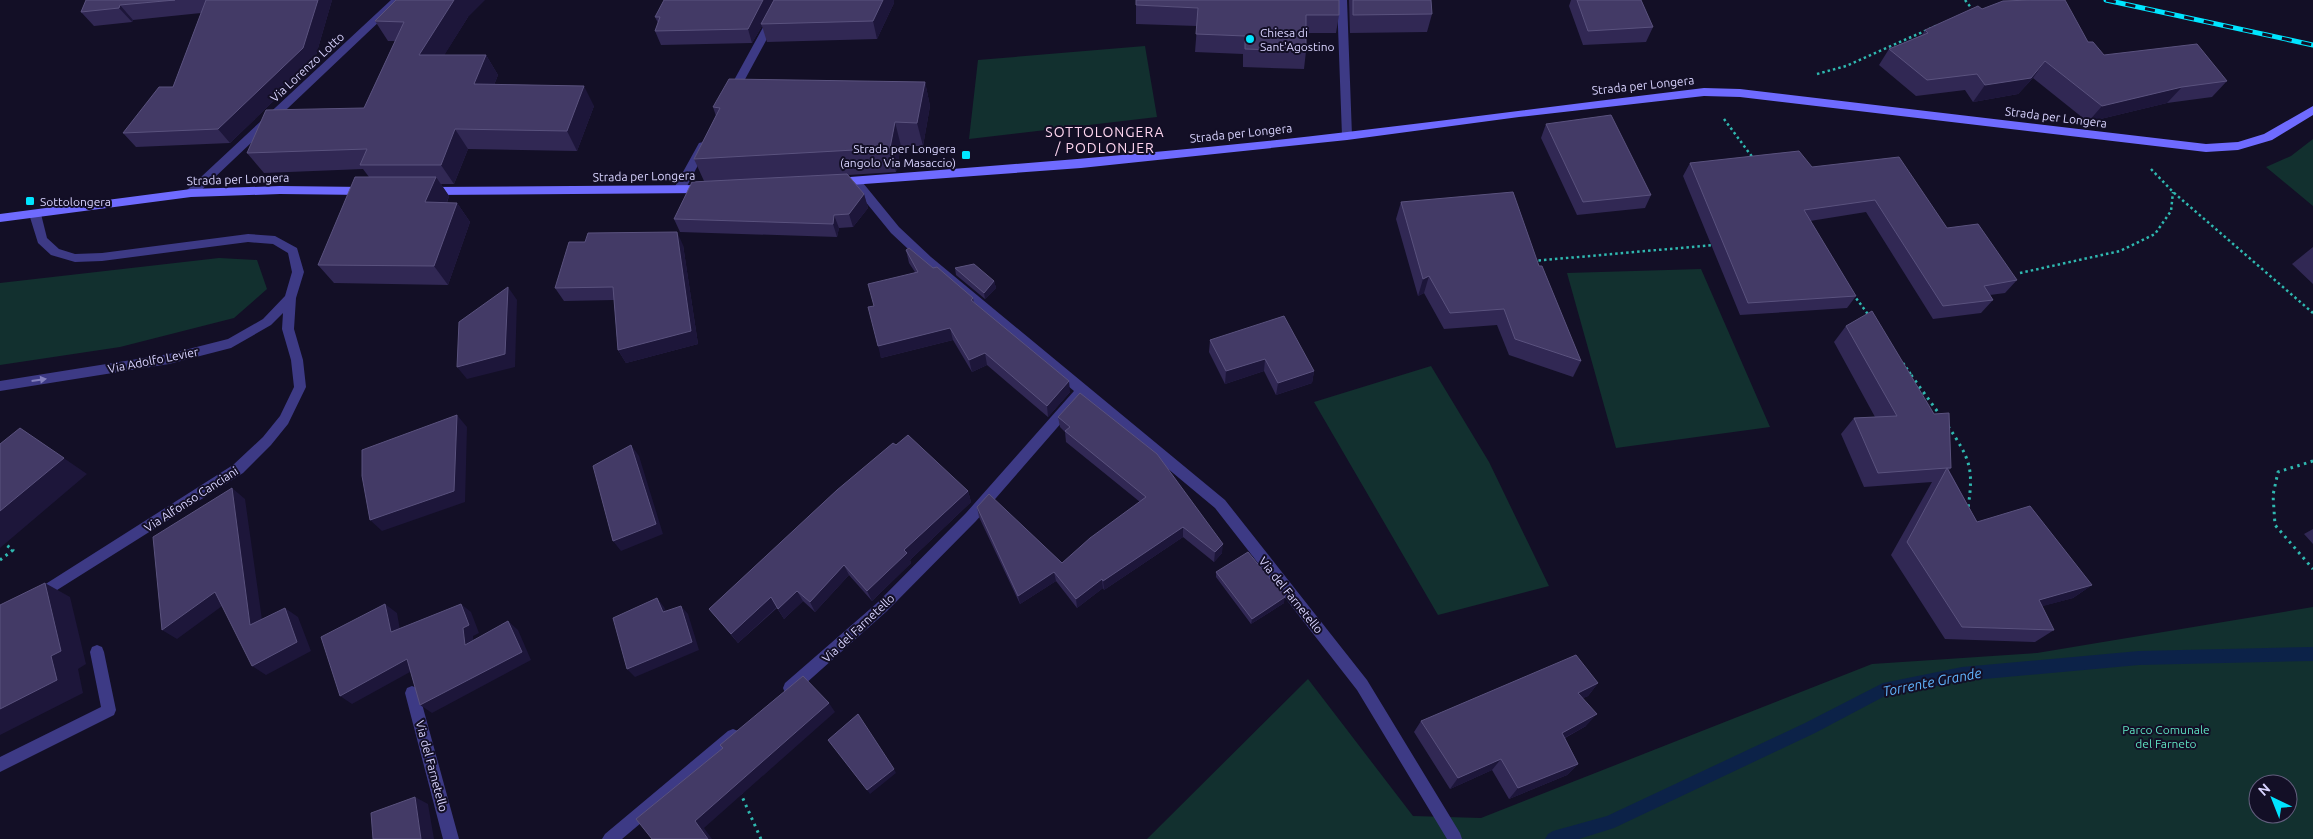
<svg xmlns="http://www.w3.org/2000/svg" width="2313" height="839" viewBox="0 0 2313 839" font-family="Ubuntu,sans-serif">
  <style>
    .green { fill: #12302f; fill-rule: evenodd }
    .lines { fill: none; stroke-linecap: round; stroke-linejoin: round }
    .stream { fill: #0c2248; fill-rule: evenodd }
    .path-far1 { stroke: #2fb8b0; stroke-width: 2.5; stroke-dasharray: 2.5 3; stroke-linecap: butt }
    .path { stroke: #2fb8b0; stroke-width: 3; stroke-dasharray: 2.5 4.5; stroke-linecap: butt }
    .street { fill: #3d3a85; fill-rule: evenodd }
    .secondary { fill: #6f6bff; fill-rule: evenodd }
    .rail-casing { stroke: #00e5ff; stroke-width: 5 }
    .rail { stroke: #130f26; stroke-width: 3; stroke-dasharray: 10; stroke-linecap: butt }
    .wall { fill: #312854 }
    .shaded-wall { fill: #1d163a }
    .building { fill: #433a66; stroke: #5a527e }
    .oneway { fill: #837fbc }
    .poi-dot { fill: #00e5ff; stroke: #130f26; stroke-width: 2 }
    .labels { text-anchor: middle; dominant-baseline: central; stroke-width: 4; stroke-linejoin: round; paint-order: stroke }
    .poi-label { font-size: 12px; fill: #d9d4ff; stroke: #130f26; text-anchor: start }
    .street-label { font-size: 12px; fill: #d9d4ff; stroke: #130f26 }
    .park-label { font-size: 12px; fill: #5fe0c0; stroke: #130f26 }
    .neighbourhood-label { font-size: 14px; letter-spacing: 1px; fill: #ffd6f0; stroke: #130f26 }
    .water-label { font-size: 14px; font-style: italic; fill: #62b6ff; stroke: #130f26 }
  </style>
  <rect width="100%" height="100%" fill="#130f26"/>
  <path class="green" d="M1145,46L1157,117L969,139L978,60Z
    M2313,139V206L2266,167L2291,156Z
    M219,258L257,260L267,289L234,318L120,347L0,365V283Z
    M1701,269L1770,427L1616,448L1567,273Z
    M1431,366L1489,462L1549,586L1438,615L1314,402Z
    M2313,607V839H1147L1308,679L1413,816L1481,818L1872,664L2037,653ZM2258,784H2288V814H2258Z"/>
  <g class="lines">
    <path class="stream" d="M2313,647V661L2139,665L1962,681L1885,696L1815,733L1614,828L1579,839H1545L1548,834L1553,831L1607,816L1805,723L1883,683L1962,667L2139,651Z"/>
    <path class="path-far1" d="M1965,0L1972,9
      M1817,74L1846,66L1936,26
      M1724,119L1753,158
      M2151,169L2173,192L2313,313
      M1533,261L1714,245
      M2020,273L2120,251L2155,234L2171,211L2173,192
      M1853,294L1870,317
      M1903,363L1912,376"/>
    <path class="path" d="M1911,375L1940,415
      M1948,426C1970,459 1974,468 1968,508
      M2313,461L2278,472L2273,495L2275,525L2313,569
      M0,560L13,550L5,544
      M740,792L761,839"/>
    <path class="street" d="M391,0H402L195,196H187L185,193L187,190Z
      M778,0H788L736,96H728L727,93Z
      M1337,0H1347L1352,136L1347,140L1342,136Z
      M703,142L708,146L685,190L683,193H675L673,190L699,143Z
      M855,177L859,178L899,227L931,257L1225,500L1367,680L1460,833L1462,839H1447L1357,690L1215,508L1083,398L976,521L887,611L795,693L790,695L785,693L783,688L785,683L877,603L966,513L1074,391L923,263L891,233L851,184L849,181L851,178Z
      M35,210L41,214L47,238L59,249L75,254L102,253L248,234L275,236L297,248L304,272L296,298L294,329L303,360L306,387L288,424L271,445L243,473L38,602L33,600L31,596L33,592L233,465L263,437L280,416L294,387L291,360L282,329L283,313L271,325L231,348L169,364L0,391V381L169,354L228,339L263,319L285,296L292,272L288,253L273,244L248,242L102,261L75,262L51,255L38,243L29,214Z
      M97,645L102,647L104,652L116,710L114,715L0,772V757L101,707L90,652L92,647Z
      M412,686L417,688L419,693L459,839H443L405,693L407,688Z
      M733,729L738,731L740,736L738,741L622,839H602L605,834L728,731Z"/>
    <path class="secondary" d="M1704,88L1740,89L2206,144L2238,142L2264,134L2313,106V115L2272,140L2238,150L2206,152L1740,97L1704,96L1519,117L1347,140L1081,168L837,186L831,182L837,178C1007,165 1178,152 1347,132C1466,118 1585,102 1704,88Z
      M705,185L711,189L705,193L430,195L424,191L430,187Z
      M280,186L365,187L371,191L365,195L280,194L191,197L0,222V214L191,189Z"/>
    <g class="rail-casing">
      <path id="rail" d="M2106,0L2313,45"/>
    </g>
    <use href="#rail" class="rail"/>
  </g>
  <path class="wall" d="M86,0H332L314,62L230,143L136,147L123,133L173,87L201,13L133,20L132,22L94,26L81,12Z
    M1349,0H1431L1432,14L1427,32L1350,33Z
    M1571,0H1577L1653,27L1646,42L1583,45L1569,6Z
    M894,3L877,39L767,42L762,26L752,43L661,45L655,31L658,23L655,17Z
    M1136,5L1339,15L1336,33H1306V51L1304,69L1243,67V54L1195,52L1197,26L1136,24Z
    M1982,9L2088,42L2104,55L2227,81L2212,97L2167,103L2088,122L2033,78L2018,94L1973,102L1965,90L1916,96L1879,65L1889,49L1922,35L1925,30Z
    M468,17L444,55H486L498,75L494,85L594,106L577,151L468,149L454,184H441L449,196L447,203H457L470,222L448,285L334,283L318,265L369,177L363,169L264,173L247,153L364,108L395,41H388L375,21Z
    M925,82L930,106L923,146H901L896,172L848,175L864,194L868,208L853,227L839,228L837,237L680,232L674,219L704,181L694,159L716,116L713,107Z
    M1546,124L1651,195L1645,208L1577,215L1541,138Z
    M1690,163L1812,167L1947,228L2017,280L2005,293L1990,295L1993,300L1981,313L1933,319L1866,212L1810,221L1856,296L1847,308L1740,315L1683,176Z
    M1401,202L1539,266L1581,361L1573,377L1509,355L1497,325L1444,329L1424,293L1418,296L1396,219Z
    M683,245L698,344L626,363L618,350L614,300L564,301L555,288Z
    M2313,247V284L2292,264Z
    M906,250L933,268L973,298L974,302L1070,392L1048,417L987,365L972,372L953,340L881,358L874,306L915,272L909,263Z
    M955,268L994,281L996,288L985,299L956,275Z
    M1846,326L1951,468L1949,470L1977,522L2092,585L2073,598L2042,606L2054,630L2035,642L1945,639L1891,555L1932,482L1864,487L1841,434L1854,418L1875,417L1834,342Z
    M1210,340L1314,371L1312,383L1276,395L1264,371L1225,384L1209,352Z
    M1058,417L1222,553L1214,562L1183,537L1104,590L1103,588L1077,608L1056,581L1020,604L979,517L977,507L1062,563L1140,502L1066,442L1065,432L1060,427Z
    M896,445L968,491L971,502L910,560L911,563L872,601L849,575L815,612L803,601L784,619L777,608L738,643L709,609Z
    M2313,529V544L2304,534Z
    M1216,572L1284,603L1251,624L1216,577Z
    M1598,683L1588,696L1583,698L1586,726L1565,738L1578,764L1567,775L1509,799L1492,770L1450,789L1414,732L1421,721Z"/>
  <path class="shaded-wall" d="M318,0H332L314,62L230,143L218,129Z
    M454,0H485L468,17L432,75L419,55Z
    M763,0H776L761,24L762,26L752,43L748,29Z
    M883,0H894V3L877,39L873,21Z
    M120,5L133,20L132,22L119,8Z
    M486,55L498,75L486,104L474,84Z
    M2045,61L2033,78L2018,94L1973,102L1985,85Z
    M925,82L930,106L923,146L917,123Z
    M584,86L594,106L577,151L567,131Z
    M2182,87L2167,103L2088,122L2102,106Z
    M895,122L901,146L896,172L890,148Z
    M455,129L468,149L454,184L441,165Z
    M436,177L449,196L439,222L425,202Z
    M864,194L868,208L853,227L849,214Z
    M457,203L470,222L448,285L434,266Z
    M834,215L839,228L837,237L833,224Z
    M677,232L683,245L698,344L626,363L618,350Z
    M1429,276L1424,293L1418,296L1423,279Z
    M994,281L996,288L985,299L984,293Z
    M508,287L517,300L515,367L467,379L457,367Z
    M950,328L953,340L881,358L878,346Z
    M985,353L987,365L972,372L969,360Z
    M1265,359L1264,371L1225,384L1226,371Z
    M1314,371L1312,383L1276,395L1278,383Z
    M1069,381L1070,392L1048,417L1047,406Z
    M457,415L467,427L465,502L382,531L370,520Z
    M20,428L87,474L0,548V511Z
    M631,445L639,456L663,534L621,551L613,541Z
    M232,488L245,499L264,634L250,625Z
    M968,491L971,502L910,560L911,563L872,601L867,591L904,550Z
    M1183,527V537L1104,590L1103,581Z
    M1223,544L1222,553L1214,562L1215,552Z
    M844,565L849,575L815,612L810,602Z
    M1054,572L1056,581L1020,604L1018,596Z
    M1102,579L1103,588L1077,608L1076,599Z
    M45,583L70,597L86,664L78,669L83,693L0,735V709Z
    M2092,585L2073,598L2021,612L2039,600Z
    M797,591L803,601L784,619L778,609Z
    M215,592L229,601L177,639L162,630Z
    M771,597L777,607L738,643L731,634Z
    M1285,597L1284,603L1251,624L1252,619Z
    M657,598L664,607L670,620L663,612Z
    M385,604L397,613L402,641L391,632Z
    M461,604L471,612L479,633L473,636L475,653L465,645Z
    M681,606L688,614L699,650L635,677L627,669Z
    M285,608L298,617L311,651L266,675L252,666Z
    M508,621L518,630L531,660L432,713L420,705Z
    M407,659L419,667L352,704L340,696Z
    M1598,683L1588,696L1567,705L1578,693Z
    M829,703L835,712L704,828L712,839H708L695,821Z
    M1597,714L1586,726L1553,744L1562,733Z
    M1501,759L1492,770L1450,789L1458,778Z
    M1578,764L1567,775L1509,799L1518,788Z
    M894,769L896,773L870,794L867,790Z
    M415,797L428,804L434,839H421Z"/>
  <path class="building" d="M86,0H175L120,5L119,8L81,12Z
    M206,0H318L303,48L218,129L123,133L159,87H173Z
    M396,0H454L419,55H486L474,84L584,86L567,131L455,129L441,165H360L367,149L247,153L266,110L364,108L404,22L375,21Z
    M664,0H763L748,29L655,31L660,17H655Z
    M774,0H883L873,21L761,24Z
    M1136,0H1339V15H1306V51L1245,49V36L1196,34L1198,8L1136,5Z
    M1353,0H1431L1432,14L1353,15Z
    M1577,0H1641L1653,27L1588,31Z
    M2031,0H2065L2088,42H2093L2104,55L2197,44L2227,81L2182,87L2102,106L2045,61L2031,78L1985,85L1977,74L1927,80L1889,49L1928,33L1925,30L1978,6L1982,9L2003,1Z
    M729,79L925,82L917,123L895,122L890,148L694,159L720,108L713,107Z
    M1611,115L1651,195L1583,202L1546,124Z
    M1799,151L1812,167L1899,157L1947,228L1978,224L2017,280L1984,286L1993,300L1943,306L1875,200L1804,210L1856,296L1748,303L1690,163Z
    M847,174L864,194L849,214L834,215L833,224L674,219L692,182Z
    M355,177H436L425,202L457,203L434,266L318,265Z
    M1513,192L1539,266H1542L1581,361L1515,339L1504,309L1450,313L1429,276L1423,279L1401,202Z
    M677,232L691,331L618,350L613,287L555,288L569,242H585L588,233Z
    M909,248L933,268L937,267L973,298L971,300L1069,381L1047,406L985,353L969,360L950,328L878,346L868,307L874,306L868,284L918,272L906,250Z
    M974,264L994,281L984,293L955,268Z
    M508,287L505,354L457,367L459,322Z
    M1872,311L1934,414L1949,413L1951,468H1947L1977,522L2030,506L2092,585L2039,600L2054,630L1962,627L1907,542L1947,468L1878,473L1854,418L1897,416L1846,326Z
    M1284,316L1314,371L1278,383L1265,359L1226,371L1210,340Z
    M1080,393L1157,454L1223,544L1215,552L1183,527L1103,581L1102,579L1076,599L1054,572L1018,596L977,507L989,494L1062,563L1090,538L1146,497L1065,431L1070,427L1058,417Z
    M457,415L454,491L370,520L362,476V450Z
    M20,428L64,458L0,511V444Z
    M908,435L968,491L904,550L907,553L867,591L844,565L810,602L797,591L778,609L771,597L731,634L709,609L837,490L893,443L896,445Z
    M631,445L656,524L613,541L593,466Z
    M232,488L250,625L285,608L297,642L252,666L215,592L162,630L153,537Z
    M1248,552L1285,597L1252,619L1216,572Z
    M45,583L61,651L51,656L57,680L0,709V605Z
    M657,598L663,612L681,606L692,642L627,669L613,618Z
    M385,604L391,632L461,604L469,625L463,628L465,645L508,621L522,652L420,705L407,659L340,696L321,637Z
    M1576,655L1598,683L1578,693L1597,714L1562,733L1578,764L1518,788L1501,759L1458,778L1421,721Z
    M803,676L829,703L695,821L708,839H652L636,819L723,748L720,745Z
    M858,714L894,769L867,790L828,740Z
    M415,797L421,839H373L371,813Z"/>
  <defs><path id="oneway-solid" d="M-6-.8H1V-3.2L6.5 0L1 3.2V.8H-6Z" transform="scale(1.25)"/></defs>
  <use class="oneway" href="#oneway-solid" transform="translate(39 380) rotate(-8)"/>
  <g class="poi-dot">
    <circle cx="1250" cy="39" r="5"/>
    <rect x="961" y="150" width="10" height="10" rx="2.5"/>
    <rect x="25" y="196" width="10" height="10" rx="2.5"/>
  </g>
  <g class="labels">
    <g class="poi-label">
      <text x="1260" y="32">Chiesa di<tspan x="1260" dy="14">Sant'Agostino</tspan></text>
      <text x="956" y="148" text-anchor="end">Strada per Longera<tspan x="956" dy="14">(angolo Via Masaccio)</tspan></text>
      <text x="40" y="201">Sottolongera</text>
    </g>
    <g class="street-label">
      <text transform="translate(307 67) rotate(-43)">Via Lorenzo Lotto</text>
      <text transform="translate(1643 85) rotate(-6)">Strada per Longera</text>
      <text transform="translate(2056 117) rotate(7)">Strada per Longera</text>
      <text transform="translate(1241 133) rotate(-6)">Strada per Longera</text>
      <text transform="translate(644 176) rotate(-1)">Strada per Longera</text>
      <text transform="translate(238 179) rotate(-2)">Strada per Longera</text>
      <text transform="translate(153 360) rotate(-11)">Via Adolfo Levier</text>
      <text transform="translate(191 499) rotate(-33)">Via Alfonso Canciani</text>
      <text transform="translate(1291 595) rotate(51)">Via del Farnetello</text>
      <text transform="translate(858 628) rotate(-43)">Via del Farnetello</text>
      <text transform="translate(432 766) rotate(75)">Via del Farnetello</text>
    </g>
    <g class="park-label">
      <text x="2166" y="729">Parco Comunale<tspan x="2166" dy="14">del Farneto</tspan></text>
    </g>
    <g class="neighbourhood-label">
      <text x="1105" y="132">SOTTOLONGERA<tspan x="1105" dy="16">/ PODLONJER</tspan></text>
    </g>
    <g class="water-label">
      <text transform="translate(1932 682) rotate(-11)">Torrente Grande</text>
    </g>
  </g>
  <g transform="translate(2273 799) rotate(317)"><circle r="24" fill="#130f26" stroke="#625e7d"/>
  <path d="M0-4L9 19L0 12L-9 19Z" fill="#00e5ff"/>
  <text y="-8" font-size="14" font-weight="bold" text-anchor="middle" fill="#d9d4ff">N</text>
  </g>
</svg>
